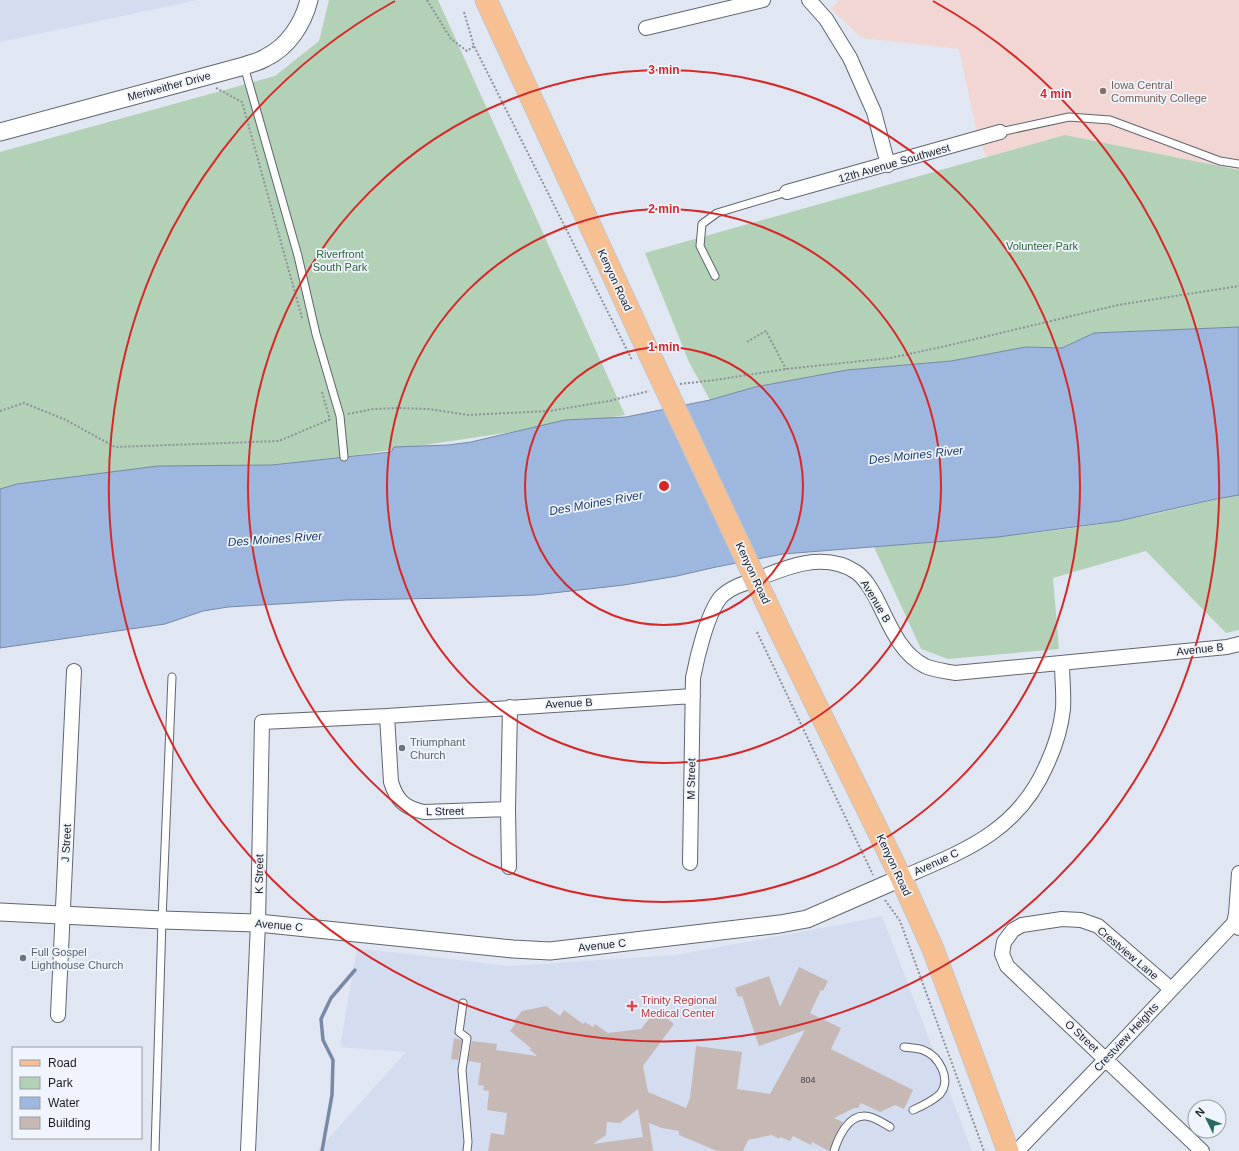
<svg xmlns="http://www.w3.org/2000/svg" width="1239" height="1151" viewBox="0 0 1239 1151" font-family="Arial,sans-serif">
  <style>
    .built { fill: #d4ddef }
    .education { fill: #f1d6d4 }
    .green { fill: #b3d1b6 }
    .water { fill: #9eb7de; stroke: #7789a5 }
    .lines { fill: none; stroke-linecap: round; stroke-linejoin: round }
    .stream { stroke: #7789a5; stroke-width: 3.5 }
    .building { fill: #c6b8b4; fill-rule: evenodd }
    .service-casing { stroke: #60656f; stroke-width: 9 }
    .minor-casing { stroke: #60656f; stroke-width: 16 }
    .tertiary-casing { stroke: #60656f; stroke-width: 19 }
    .primary-casing { stroke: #c4c4c5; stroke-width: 23 }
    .path { stroke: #8c9098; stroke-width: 2; stroke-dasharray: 2 2; stroke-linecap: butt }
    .service { stroke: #fff; stroke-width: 7 }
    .minor { stroke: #fff; stroke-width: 14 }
    .tertiary { stroke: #fff; stroke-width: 17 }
    .primary { stroke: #f7c093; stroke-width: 21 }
    .primary-bridge-casing { stroke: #c4c4c5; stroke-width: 23; stroke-linecap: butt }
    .primary-bridge { stroke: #f7c093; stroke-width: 21 }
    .ring { fill: none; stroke: #d62828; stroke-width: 2 }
    .education-dot { fill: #8d6e63; stroke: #eff4fd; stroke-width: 1.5 }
    .worship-dot { fill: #6b7280; stroke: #eff4fd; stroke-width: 1.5 }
    .health-dot { fill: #e0444e; stroke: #eff4fd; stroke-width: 1.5 }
    .labels { text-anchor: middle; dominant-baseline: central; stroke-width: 3.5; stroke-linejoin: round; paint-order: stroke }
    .number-label { font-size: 9px; fill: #464446 }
    .education-label { font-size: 11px; fill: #785e54; stroke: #eff4fd; text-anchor: start }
    .street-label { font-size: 11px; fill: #1b1d21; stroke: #eff4fd }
    .park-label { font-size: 11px; fill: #2e6539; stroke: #eff4fd }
    .worship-label { font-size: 11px; fill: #5b616d; stroke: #eff4fd; text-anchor: start }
    .health-label { font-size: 11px; fill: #be3a42; stroke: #eff4fd; text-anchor: start }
    .water-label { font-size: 12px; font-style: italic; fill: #1b3a6a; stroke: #eff4fd }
    .centre { fill: #d62828; stroke: #eff4fd; stroke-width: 2 }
    .ring-label { font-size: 12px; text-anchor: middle; font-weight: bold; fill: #d62828; stroke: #eff4fd; stroke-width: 3.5; stroke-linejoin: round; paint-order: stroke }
  </style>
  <rect width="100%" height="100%" fill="#e1e7f2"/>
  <path class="built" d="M0,0H198L0,42Z
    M882,916L972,1151H317L406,1052L340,1047L357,948L509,966L675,955L844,924Z"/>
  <path class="education" d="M839,0H1239V170L1065,135L986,157L977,133L959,49L862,38L831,9Z"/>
  <path class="green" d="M329,0H438L625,415L344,457L272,465L0,505V152L275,76L319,41Z
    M1065,135L1239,170V327L1094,333L1062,348L1026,347L951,361L847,370L755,387L710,400L689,362L645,253Z
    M1239,495V630L1226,633L1146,551L1053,578L1059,649L948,659L921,649L874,547C956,541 1037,535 1118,521C1159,515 1198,502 1239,495Z"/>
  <path class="water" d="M1239,327V495L1216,499L1119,521L998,537L783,554L716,567L677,576L624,585L535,595L453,598L346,600L228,607L203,611L165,624L0,648V489L17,484L158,466L272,465L391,452L394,447L448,445L471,442L565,420L626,417L710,400L755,387L847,370L951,361L1026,347L1062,348L1094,333Z"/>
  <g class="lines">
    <path class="stream" d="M322,1151L332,1095L333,1060L323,1040L321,1019L331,998L355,970"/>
  </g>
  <path class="building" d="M799,967L828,981L823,991L821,990L810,1013L841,1028L831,1049L913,1090L904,1109L895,1105L880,1112L861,1103L858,1108H854L834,1118L843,1122L834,1138L829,1151L812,1142L811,1145L793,1136L790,1141L780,1137L779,1139L772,1135L748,1140L743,1151H717L679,1135V1131L662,1128L649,1123L653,1151H488L491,1133L504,1135L507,1113L487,1110L489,1091L483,1090L484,1086L478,1085L481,1063L468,1061L472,1041L497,1044L496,1050L537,1056L529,1049H532L510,1031L515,1024L513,1022L522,1011L546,1006L560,1016L564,1010L583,1024L585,1022L593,1027L595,1024L608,1033L641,1029L653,1014L655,1015L659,1010L669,1017L668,1019L674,1024L643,1066L648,1092L686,1108L690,1098L696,1046L742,1052L737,1089L770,1094L805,1030L759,1046L742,996L738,997L735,988L769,976L780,1007ZM638,1109L643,1137L593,1144L606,1135L607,1122L620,1123Z
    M454,1038L462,1040L458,1060L451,1059Z"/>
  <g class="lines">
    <g class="service-casing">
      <path id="service" d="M244,66L298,256L316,334L340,416L344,457
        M1000,132L1069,117L1110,120L1220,161L1239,164
        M715,276L700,246L702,224L717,213L787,192
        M463,1003L459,1032L467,1038L462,1070L468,1142L467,1151
        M904,1047C910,1048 918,1048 923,1050C939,1056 952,1079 940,1094C933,1101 922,1106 913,1110
        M155,1151L162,920L172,677
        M834,1151C838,1138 848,1115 865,1116C873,1116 883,1123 890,1127"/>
    </g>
    <g class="minor-casing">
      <path id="minor" d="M809,0L826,19L850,58L874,112L888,165
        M646,28L763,0
        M787,192L1000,132
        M387,716L391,782C397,801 405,808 424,812L508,809
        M690,863L693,678C697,657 707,615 720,598C729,588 742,584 755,580C786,567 824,551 856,572C865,578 871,589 876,598C889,623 899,653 925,666C934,670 945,671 955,673L1227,647L1239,644
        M509,867L508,809L510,707
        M1239,873L1236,914L1234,923L1239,928
        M901,878C964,851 1018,832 1047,764C1055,747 1061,727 1063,709C1064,694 1062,678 1062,663
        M1171,989L1098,926L1081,920L1062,919L1022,925L1013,930L1004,942L1002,954L1007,966L1202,1151
        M58,1015L74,671
        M248,1151L258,923L262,722L387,716L693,696
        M1017,1151L1106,1059L1234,923"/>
    </g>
    <g class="tertiary-casing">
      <path id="tertiary" d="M0,132L244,66C251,63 259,62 265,58C288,47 303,24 309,0
        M0,912L162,920L258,923L513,949L550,951L780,924L807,919L901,878"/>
    </g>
    <g class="primary-casing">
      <path id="primary" d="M486,0L648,351
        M778,627L901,878L933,949L1008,1151"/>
    </g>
    <path class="path" d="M427,0L451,39L467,51L474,46
      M464,12L474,46L632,360
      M216,88L242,102L302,318
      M747,342L766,331L786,369
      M680,384L715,380L786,369L890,358L946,346L1118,305L1239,286
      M322,392L330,420
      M0,411L24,403L66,420L115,447L279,441L331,419
      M348,414L373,409L398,408L429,409L468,415L549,411L609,401L649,391
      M757,632L873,875
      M885,900L900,921L984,1151"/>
    <use href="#service" class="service"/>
    <use href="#minor" class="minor"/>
    <use href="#tertiary" class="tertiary"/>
    <use href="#primary" class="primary"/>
    <g class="primary-bridge-casing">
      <path id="primary-bridge" d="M648,351L778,627"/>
    </g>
    <use href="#primary-bridge" class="primary-bridge"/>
  </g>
  <g class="ring">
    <circle cx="664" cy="486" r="139"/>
    <circle cx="664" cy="486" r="277"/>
    <circle cx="664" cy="486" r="416"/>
    <path d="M933 1A555 555 0 1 1 395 1"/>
  </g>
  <circle class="education-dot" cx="1103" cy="91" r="4"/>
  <g class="worship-dot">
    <circle cx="402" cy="748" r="4"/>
    <circle cx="23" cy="958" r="4"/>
  </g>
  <path class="health-dot" d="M630 1000h4v4h4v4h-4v4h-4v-4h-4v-4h4z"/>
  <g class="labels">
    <g class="number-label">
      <text x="808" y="1080">804</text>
    </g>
    <g class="education-label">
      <text x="1111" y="85">Iowa Central<tspan x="1111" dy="13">Community College</tspan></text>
    </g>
    <g class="street-label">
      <text transform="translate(169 86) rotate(-15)">Meriweither Drive</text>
      <text transform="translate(894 163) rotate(-16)">12th Avenue Southwest</text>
      <text transform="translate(615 280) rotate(65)">Kenyon Road</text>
      <text transform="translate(753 573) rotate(65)">Kenyon Road</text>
      <text transform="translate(876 601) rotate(59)">Avenue B</text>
      <text transform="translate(1200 649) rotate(-6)">Avenue B</text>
      <text transform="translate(569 703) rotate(-3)">Avenue B</text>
      <text transform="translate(691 779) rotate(-89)">M Street</text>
      <text transform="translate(445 811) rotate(-1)">L Street</text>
      <text transform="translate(66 843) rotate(-87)">J Street</text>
      <text transform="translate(936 862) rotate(-25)">Avenue C</text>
      <text transform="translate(894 865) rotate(65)">Kenyon Road</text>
      <text transform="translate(259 874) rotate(-89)">K Street</text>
      <text transform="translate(279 925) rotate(5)">Avenue C</text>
      <text transform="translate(602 945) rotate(-6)">Avenue C</text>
      <text transform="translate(1128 953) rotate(40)">Crestview Lane</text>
      <text transform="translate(1082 1036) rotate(43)">O Street</text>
      <text transform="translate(1126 1037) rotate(-47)">Crestview Heights</text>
    </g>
    <g class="park-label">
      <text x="1042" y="246">Volunteer Park</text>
      <text x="340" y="254">Riverfront<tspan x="340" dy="13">South Park</tspan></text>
    </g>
    <g class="worship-label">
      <text x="410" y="742">Triumphant<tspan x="410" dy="13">Church</tspan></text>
      <text x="31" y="952">Full Gospel<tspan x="31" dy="13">Lighthouse Church</tspan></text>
    </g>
    <g class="health-label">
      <text x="641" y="1000">Trinity Regional<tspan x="641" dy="13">Medical Center</tspan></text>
    </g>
    <g class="water-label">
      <text transform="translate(916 455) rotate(-6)">Des Moines River</text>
      <text transform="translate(596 503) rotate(-10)">Des Moines River</text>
      <text transform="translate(275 539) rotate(-4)">Des Moines River</text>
    </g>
  </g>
  <circle cx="664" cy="486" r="6" class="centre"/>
  <g class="ring-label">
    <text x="664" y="74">3 min</text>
    <text x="1056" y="98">4 min</text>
    <text x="664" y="213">2 min</text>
    <text x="664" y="351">1 min</text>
  </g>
  <rect x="12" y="1047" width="130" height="92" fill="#eff4fd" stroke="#9a9ea5"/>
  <rect x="20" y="1060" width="20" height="6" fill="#f7c093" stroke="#9a9ea5"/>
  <text x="48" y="1067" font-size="12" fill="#1b1d21">Road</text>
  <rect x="20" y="1077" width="20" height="12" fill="#b3d1b6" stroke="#9a9ea5"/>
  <text x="48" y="1087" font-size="12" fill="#1b1d21">Park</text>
  <rect x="20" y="1097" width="20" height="12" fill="#9eb7de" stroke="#9a9ea5"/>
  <text x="48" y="1107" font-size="12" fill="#1b1d21">Water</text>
  <rect x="20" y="1117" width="20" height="12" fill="#c6b8b4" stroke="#9a9ea5"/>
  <text x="48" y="1127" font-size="12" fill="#1b1d21">Building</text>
  <g transform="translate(1207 1119) rotate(313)"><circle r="19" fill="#eff4fd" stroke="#9a9ea5"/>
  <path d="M0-3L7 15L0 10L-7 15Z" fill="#286b5c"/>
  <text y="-6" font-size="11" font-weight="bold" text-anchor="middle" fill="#1b1d21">N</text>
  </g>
</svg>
